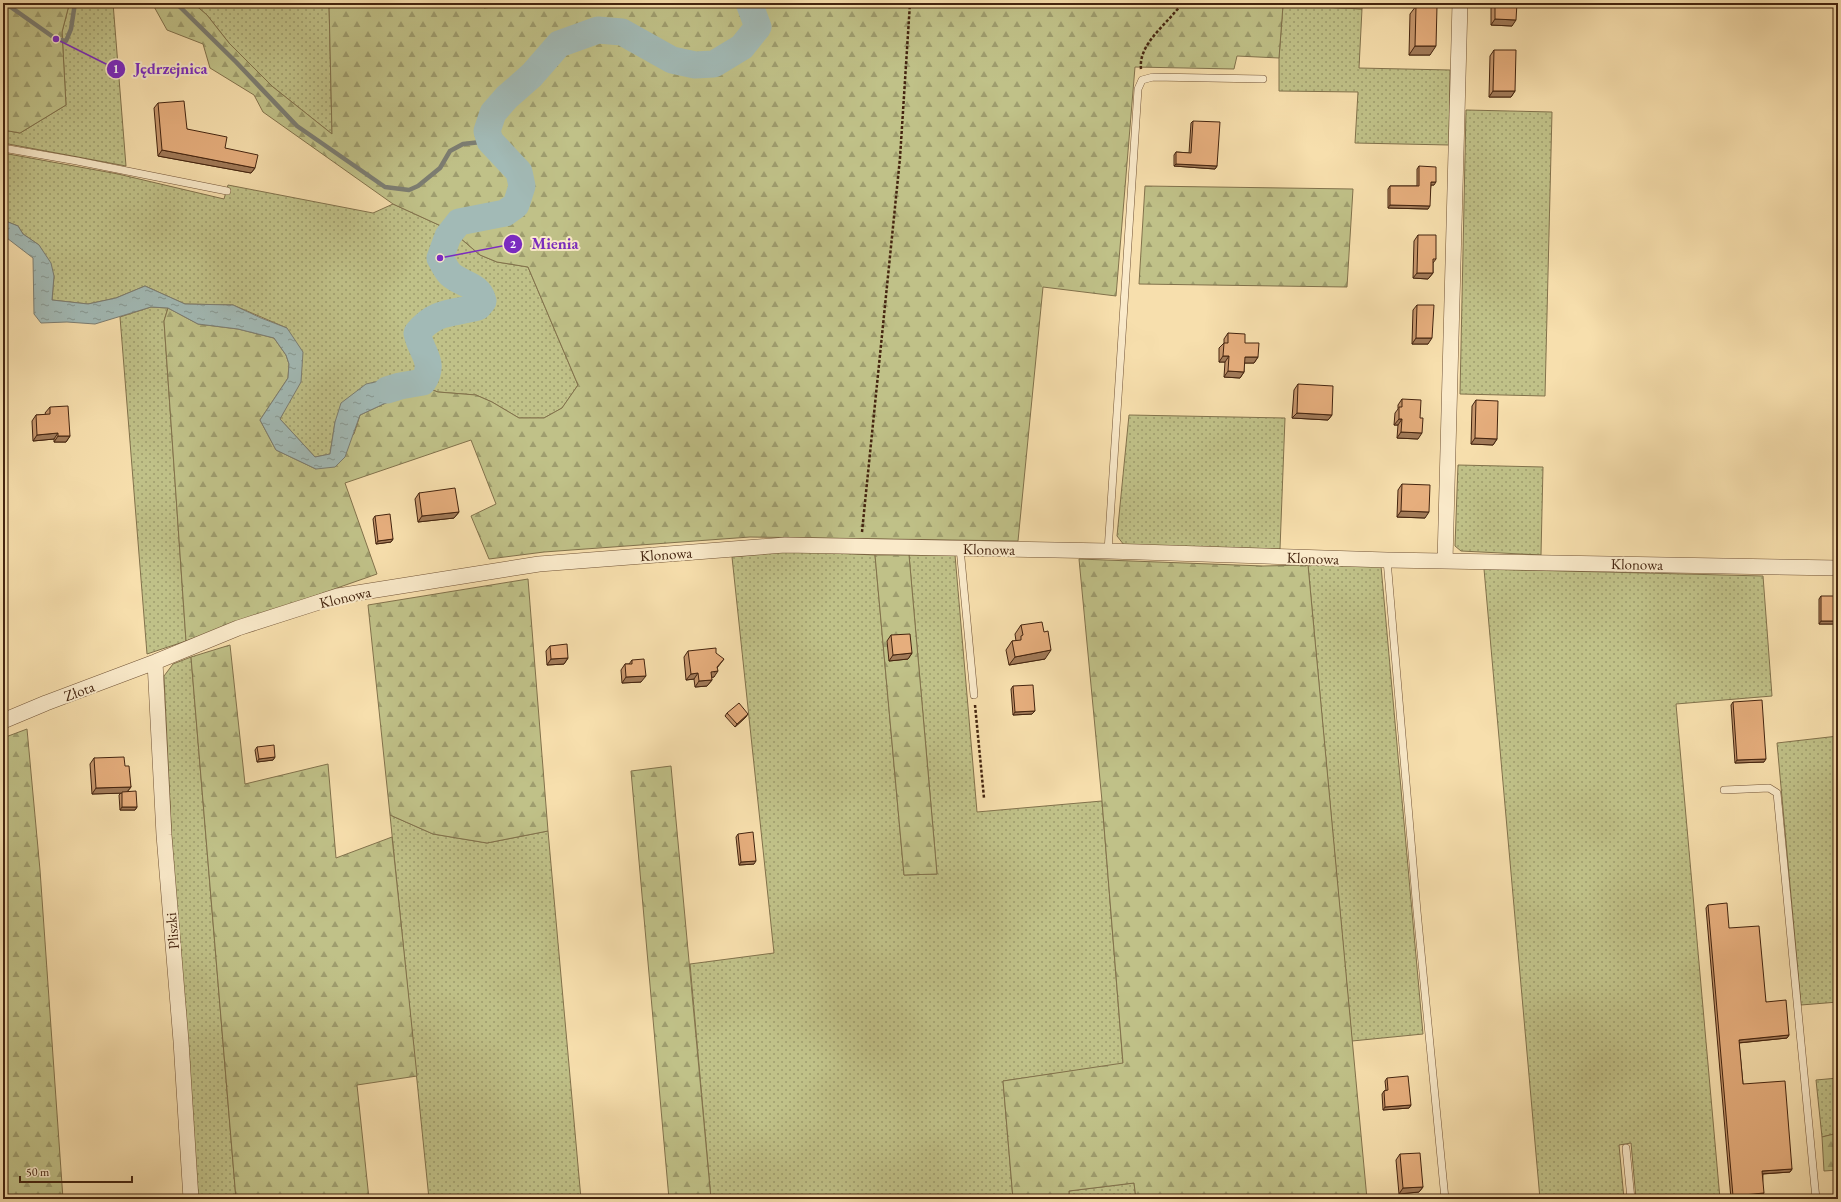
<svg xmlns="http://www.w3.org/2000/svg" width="1841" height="1202" viewBox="0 0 1841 1202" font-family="'EB Garamond',serif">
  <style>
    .grass { fill: url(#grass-dots); stroke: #82724c }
    .forest { fill: url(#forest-firs); stroke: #82724c }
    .water { fill: url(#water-ripples); stroke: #7c7e73 }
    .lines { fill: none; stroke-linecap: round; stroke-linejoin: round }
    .stream { stroke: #7c7e73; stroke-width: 4.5 }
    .river { stroke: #a2bab6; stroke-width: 27 }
    .lane-casing { stroke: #715336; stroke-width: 8 }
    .street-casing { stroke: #715336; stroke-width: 16 }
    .path { stroke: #44240f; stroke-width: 2.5; stroke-dasharray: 3 2; stroke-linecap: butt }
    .lane { stroke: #faeaca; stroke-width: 7 }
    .street { stroke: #faeaca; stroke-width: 15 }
    .wall { fill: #c6966c; stroke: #44240f }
    .shaded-wall { fill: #a17a58; stroke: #44240f }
    .building { fill: #e6ae7d; stroke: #44240f }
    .labels { text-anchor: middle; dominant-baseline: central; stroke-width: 4; stroke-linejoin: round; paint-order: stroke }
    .street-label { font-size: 15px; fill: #44240f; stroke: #faeaca }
    .leader { fill: none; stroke: #7b2cbf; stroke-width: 1.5 }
    .callout-dot { fill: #7b2cbf; stroke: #faeaca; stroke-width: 1.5 }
    .mark-label { font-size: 12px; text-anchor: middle; font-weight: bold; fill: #fff }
    .callout-label { font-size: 16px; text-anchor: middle; font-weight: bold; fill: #7b2cbf; stroke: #faeaca; stroke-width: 4; stroke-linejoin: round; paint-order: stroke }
  </style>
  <defs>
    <pattern id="grass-dots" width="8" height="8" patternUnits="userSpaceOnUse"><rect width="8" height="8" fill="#c0c188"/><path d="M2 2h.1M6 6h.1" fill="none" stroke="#9e9d6e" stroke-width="1.8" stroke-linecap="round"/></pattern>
    <pattern id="forest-firs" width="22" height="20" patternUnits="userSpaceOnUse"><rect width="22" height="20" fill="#c0c188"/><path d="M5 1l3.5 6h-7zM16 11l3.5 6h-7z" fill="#9e9d6e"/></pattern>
    <pattern id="water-ripples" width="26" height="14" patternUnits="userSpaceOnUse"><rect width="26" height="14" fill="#a2bab6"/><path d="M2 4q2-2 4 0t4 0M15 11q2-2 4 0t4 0" fill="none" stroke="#869792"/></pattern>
  </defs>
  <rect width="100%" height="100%" fill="#f7dfad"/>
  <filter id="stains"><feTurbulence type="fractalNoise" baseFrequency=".005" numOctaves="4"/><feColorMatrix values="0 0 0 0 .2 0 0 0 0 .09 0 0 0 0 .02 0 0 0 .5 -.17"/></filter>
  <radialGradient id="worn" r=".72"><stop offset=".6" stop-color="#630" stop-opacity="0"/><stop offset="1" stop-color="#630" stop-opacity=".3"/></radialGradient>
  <path class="grass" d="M66,3H113L126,166L3,143V130L20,133L66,105L62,32L69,5Z
    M193,3H329L332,134L273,87L229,43L207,15Z
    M1283,5L1362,9L1359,68L1450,70L1449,145L1355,143L1358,92L1279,91V58Z
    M1466,110L1552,112L1545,396L1460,394Z
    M3,153L118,174L224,199L228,185L373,213L393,204L441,226L459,237L480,255L497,262L528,267L578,385L562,408L544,418H519L492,402L476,395L438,392L427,388L411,374L335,422L330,454L315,457L280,419L287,405V328L233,305L185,304L145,286L116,298L88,304L52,300L54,276L39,245L23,234L18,226L3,220Z
    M151,307L168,308L164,321L186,641L147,654L120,317Z
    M1129,415L1285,418L1280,549L1124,545L1117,536Z
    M1458,465L1543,467L1541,555L1461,551L1455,546Z
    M792,551L875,555L904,875L937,874L909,555H955L977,812L1102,801L1123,1064L1003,1081L1013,1199H711L690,964L774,953L732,557Z
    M1308,565L1381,566L1423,1034L1352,1041Z
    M1484,569L1763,576L1772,696L1676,704L1720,1199H1636L1631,1143L1619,1145L1624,1199H1540Z
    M191,657L236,1199H195L173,868L164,676L173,664Z
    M1838,736V1002L1801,1005L1777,743Z
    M390,815L433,834L487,843L548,831L581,1199H429Z
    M1838,1078V1133L1822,1137L1816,1080Z
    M1134,1183L1136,1199H1069V1191Z"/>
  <path class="forest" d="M3,3H66L69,5L62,32L66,105L20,133L3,130Z
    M152,3H193L207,15L229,43L273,87L332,134L329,3H483L484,8L525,3H1363L1362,9L1283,5L1279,58L1237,56L1234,69L1135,67L1116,296L1043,287L1018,541L750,537L544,552L489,559L471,516L496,504L471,440L345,483L377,574L186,641L164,321L168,308L198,324L238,329L274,338L286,355L289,364L288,378L260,420L276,450L316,469L354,434L360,415L403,395L427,388L438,392L476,395L492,402L519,418H544L562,408L578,385L528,267L497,262L480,255L459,237L441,226L393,204L263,112L254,95L210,68L203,44L167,30Z
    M1145,186L1353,189L1347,287L1139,284Z
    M875,555H909L937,874L904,875Z
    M1079,559L1263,566L1308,565L1367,1199H1136L1134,1183L1069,1191V1199H1013L1003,1081L1123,1063L1102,801Z
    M528,579L548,831L487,843L433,834L390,815L368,605Z
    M230,645L245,784L328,764L336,858L392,837L417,1076L357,1085L369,1199H236L191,657Z
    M27,729L40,870L63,1199H3V738Z
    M671,766L711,1199H669L631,771Z
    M1838,1133V1170L1824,1171L1822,1137Z"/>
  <path class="water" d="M3,220L18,226L23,234L39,245L51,263L54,276L52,300L88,304L116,298L145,286L185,304L233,305L261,318L287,328L303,352L301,382L280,419L315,457L330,454L335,422L341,403L366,384L411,374L419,375L427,388L403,395L360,415L345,457L335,467L316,469L276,450L260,420L288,378L289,364L286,355L274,338L238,329L198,324L168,308L151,307L95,324L67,322L41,323L34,314L33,258L3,235Z"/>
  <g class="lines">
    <path class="stream" d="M5,3L56,39L66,41L71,29L75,3
      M176,3L236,62L297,126L385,187L409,190L418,186L440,168L450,151L463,144L490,141"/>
    <path class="river" d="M387,390L400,386L423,382C436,362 421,353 417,333C436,310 452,314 478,307L483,301C479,284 462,285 450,274C446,270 443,263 440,258L448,236L459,222L505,213L516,205L522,186L519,172L490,141L487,131L493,113L507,97L532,75L559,44L598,30L622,32L672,60L695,65L714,64L742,47L758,27L749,3"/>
    <g class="lane-casing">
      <path id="lane" d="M3,148L77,161L227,191
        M960,548L974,695
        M1108,551L1138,89L1142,80L1153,77L1263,79
        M1387,560L1417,911L1445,1199
        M1724,790L1769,788L1777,793L1816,1199
        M1626,1148L1631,1199"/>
    </g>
    <g class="street-casing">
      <path id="street" d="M1445,561L1460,3
        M155,662L164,835L181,1041L191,1199
        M3,721L46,703L155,662L238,628L338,596L539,564L785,545L1108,551L1387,560L1838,568"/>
    </g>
    <path class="path" d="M1141,69C1138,43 1169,23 1182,3
      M862,532L900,158L910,3
      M975,705L984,798"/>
    <use href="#lane" class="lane"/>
    <use href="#street" class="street"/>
  </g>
  <path class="wall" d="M1491,3H1517L1512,26L1491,25Z
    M1416,6L1430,55H1409L1410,14Z
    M1494,50L1515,91L1511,97H1489L1490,56Z
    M158,103L187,129L225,148L255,168L251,173L158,156L154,108Z
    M1193,121L1217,166L1215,169L1174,166V155L1176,152L1189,153L1191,123Z
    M1419,166L1434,185H1431L1428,209L1388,208V189L1390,186H1417V169Z
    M1418,235L1436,259L1433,263V273L1428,279L1413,278L1414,241Z
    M1417,305L1428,344H1412L1413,310Z
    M1228,333L1245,343L1258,357L1254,363H1244V372L1240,378L1224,377L1225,362H1219V348L1224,343V339Z
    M1298,384L1332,415L1328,420L1292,418L1294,390Z
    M1402,399L1418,439L1397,438L1398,425H1394L1395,413L1398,409V405Z
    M1476,400L1497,439L1493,445L1471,444L1472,406Z
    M50,407L70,436L66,442H54V439L33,441L32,421L36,415H46L45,413Z
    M1402,484L1425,518L1397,517L1398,490Z
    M419,493L459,512L454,518L418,522L415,499Z
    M375,516L393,539L391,542L376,544L373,519Z
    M1821,596L1838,624H1819V599Z
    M1021,625L1045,659L1009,665L1006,650L1012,641H1016L1015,634Z
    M891,635L912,653L908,659L889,661L887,641Z
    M550,646L568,658L564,664L547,665L546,651Z
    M688,651L717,668L714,677H711L712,680L707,686L695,687L694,679L686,680L684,657Z
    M632,660L641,682L622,683L621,670L625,664H629Z
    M1013,686L1035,711L1032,714L1013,715L1011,689Z
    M1733,702L1764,762L1735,763L1731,705Z
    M727,713L746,717L735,727L725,716Z
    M257,747L275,757L273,760L257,762L255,750Z
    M94,758L125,766L131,787L127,792L137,807L135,810H120L119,795L121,793L92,794L90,764Z
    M738,834L754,864L739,865L736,837Z
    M1708,905L1729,928L1766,1002L1789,1035L1787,1038L1739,1043L1743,1084L1792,1169L1790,1172L1763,1174L1762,1196L1731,1199L1706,908Z
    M1387,1078L1411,1105L1409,1108L1383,1110L1382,1094L1384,1091L1386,1090L1385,1081Z
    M1400,1154L1423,1187L1419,1192L1399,1194L1396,1160Z"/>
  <path class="shaded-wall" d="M1495,19L1516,20L1512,26L1491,25Z
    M1415,46H1436L1430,55H1409Z
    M1493,91H1515L1511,97H1489Z
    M162,150L255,168L251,173L158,156Z
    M1176,164L1217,166L1215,169L1174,166Z
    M1431,182H1436L1434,185H1429Z
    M1390,205L1430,206L1428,209L1388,208Z
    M1417,273H1433L1428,279L1413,278Z
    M1416,338H1432L1428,344H1412Z
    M1223,356H1229L1225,362H1219Z
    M1245,357H1258L1254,363H1241Z
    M1228,371L1244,372L1240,378L1224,377Z
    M1297,413L1332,415L1328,420L1292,418Z
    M1399,419H1402L1398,425H1394Z
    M1401,432L1422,433L1418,439L1397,438Z
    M58,433L54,439L33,441L37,435Z
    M58,436H70L66,442H54Z
    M1475,438L1497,439L1493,445L1471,444Z
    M1401,511L1429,512L1425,518L1397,517Z
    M459,512L454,518L418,522L422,516Z
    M393,539L391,542L376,544L378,541Z
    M1821,621H1838V624H1819Z
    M1051,650L1045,659L1009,665L1015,657Z
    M912,653L908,659L889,661L893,655Z
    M568,658L564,664L547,665L551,659Z
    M724,659L714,672L718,671L714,677L707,678L711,672Z
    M698,673L694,679L686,680L691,674Z
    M646,676L641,682L622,683L626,677Z
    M712,680L707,686L695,687L699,681Z
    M1035,711L1032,714L1013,715L1015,712Z
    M748,714L746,717L735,727L737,724Z
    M275,757L273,760L257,762L259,759Z
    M1766,759L1764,762L1735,763L1737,760Z
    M131,787L126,793L92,794L96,788Z
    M122,807H137L135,810H120Z
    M756,861L754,864L739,865L741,862Z
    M1789,1035L1787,1038L1737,1043L1739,1040Z
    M1411,1105L1409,1108L1383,1110L1385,1107Z
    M1792,1169L1790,1172L1760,1174L1762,1171Z
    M1423,1187L1419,1192L1399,1194L1403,1188Z
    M1764,1193L1762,1196L1731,1199L1733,1196Z"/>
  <path class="building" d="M1495,3H1517L1516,20L1495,19Z
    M1416,6H1437L1436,46H1415Z
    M1494,50H1516L1515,91H1493Z
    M184,101L187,129L227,137L225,148L258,155L255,168L162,150L158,103Z
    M1193,121L1220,122L1217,166L1176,164V152L1191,153Z
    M1419,166L1436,167V182H1431L1430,206L1390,205V186H1419Z
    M1418,235H1436V259H1433V273H1417Z
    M1417,305H1434L1432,338H1416Z
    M1228,333L1245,334V343H1259L1258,357H1245L1244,372L1228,371L1229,356H1223L1224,343H1228Z
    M1298,384L1333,386L1332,415L1297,413Z
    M1402,399L1421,400L1420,418H1423L1422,433L1401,432L1402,419H1399V407H1402Z
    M1476,400L1498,401L1497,439L1475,438Z
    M68,406L70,436H58V433L37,435L36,415L50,414V407Z
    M1402,484L1430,485L1429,512L1401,511Z
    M455,488L459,512L422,516L419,493Z
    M390,514L393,539L378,541L375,516Z
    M1821,596H1838V621H1821Z
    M1042,622L1044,632L1048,631L1051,650L1015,657L1012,641L1021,640V636L1023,635L1021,625Z
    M910,634L912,653L893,655L891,635Z
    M567,644L568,658L551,659L550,646Z
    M716,648V653L724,659L717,667L718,671L711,672L712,680L699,681L698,673L691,674L688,651Z
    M644,659L646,676L626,677L625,664H632V660Z
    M1033,685L1035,711L1015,712L1013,686Z
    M1762,700L1766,759L1737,760L1733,702Z
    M739,703L748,714L737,724L727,713Z
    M274,745L275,757L259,759L257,747Z
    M124,757L125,766H129L131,787L96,788L94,758Z
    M136,791L137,807H122V792Z
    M753,832L756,861L741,862L738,834Z
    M1727,903L1729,928L1759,926L1766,1002L1786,1000L1789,1035L1739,1040L1743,1084L1785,1081L1792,1169L1762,1171L1764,1193L1733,1196L1708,905Z
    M1408,1076L1411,1105L1385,1107L1384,1091L1388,1090L1387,1078Z
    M1420,1153L1423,1187L1403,1188L1400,1154Z"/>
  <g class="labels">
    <g class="street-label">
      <text transform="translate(989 549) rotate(1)">Klonowa</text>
      <text transform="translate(666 554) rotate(-4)">Klonowa</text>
      <text transform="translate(1313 558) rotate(2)">Klonowa</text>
      <text transform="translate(1637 564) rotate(1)">Klonowa</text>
      <text transform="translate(345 597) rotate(-13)">Klonowa</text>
      <text transform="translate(79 691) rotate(-20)">Złota</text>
      <text transform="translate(172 931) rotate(-95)">Pliszki</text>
    </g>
  </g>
  <path class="leader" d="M56 39L116 69M440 258L513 244"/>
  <g class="callout-dot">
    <circle cx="56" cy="39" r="4"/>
    <circle cx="440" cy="258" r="4"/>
    <circle cx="116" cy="69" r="10"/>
    <circle cx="513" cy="244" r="10"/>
  </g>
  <g class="mark-label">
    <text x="116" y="73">1</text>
    <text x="513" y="248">2</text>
  </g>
  <g class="callout-label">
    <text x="171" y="74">Jędrzejnica</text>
    <text x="555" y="249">Mienia</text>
  </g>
  <rect width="1841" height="1202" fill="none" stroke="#f7dfad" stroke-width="16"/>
  <rect x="4" y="4" width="1833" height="1194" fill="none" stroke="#44240f" stroke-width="2"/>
  <rect x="8" y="8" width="1825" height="1186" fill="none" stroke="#44240f"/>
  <path d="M20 1176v6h112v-6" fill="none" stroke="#44240f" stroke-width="2"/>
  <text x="26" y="1176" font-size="12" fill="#44240f" stroke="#faeaca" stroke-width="3" paint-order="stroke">50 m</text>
  <rect width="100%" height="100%" filter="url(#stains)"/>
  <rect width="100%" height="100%" fill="url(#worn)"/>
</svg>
